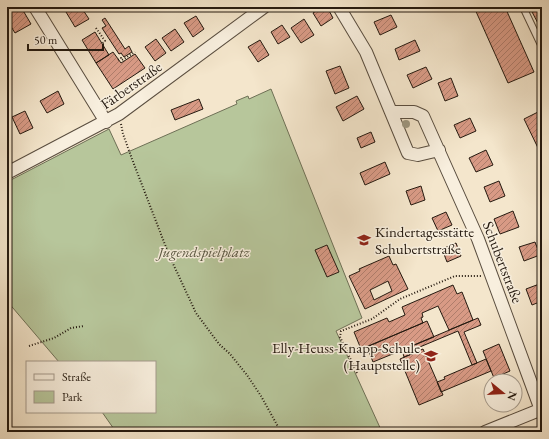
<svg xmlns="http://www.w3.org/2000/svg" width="549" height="439" viewBox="0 0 549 439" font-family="'EB Garamond',serif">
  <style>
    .park { fill: #b7c69b; stroke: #6e7056 }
    .building { fill: url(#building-hatch); stroke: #251a10; fill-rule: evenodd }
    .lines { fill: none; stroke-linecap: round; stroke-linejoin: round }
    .service-casing { stroke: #594d3f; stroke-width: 8 }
    .minor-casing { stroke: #594d3f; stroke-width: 14 }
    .path { stroke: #251a10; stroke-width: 2; stroke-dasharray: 1 2; stroke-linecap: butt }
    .service { stroke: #f8efde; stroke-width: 6 }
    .minor { stroke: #f8efde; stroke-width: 12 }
    .tree { fill: #9e9780 }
    .labels { text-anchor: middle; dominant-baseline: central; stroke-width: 3; stroke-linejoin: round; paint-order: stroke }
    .street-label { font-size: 15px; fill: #251a10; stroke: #f8efde }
    .poi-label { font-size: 15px; fill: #251a10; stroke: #f8efde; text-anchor: start }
    .park-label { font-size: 15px; font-style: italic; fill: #585641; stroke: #f8efde }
  </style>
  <defs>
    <pattern id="building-hatch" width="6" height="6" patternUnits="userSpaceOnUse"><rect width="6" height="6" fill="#d89a85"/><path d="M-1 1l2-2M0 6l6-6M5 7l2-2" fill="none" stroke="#af7d6b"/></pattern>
  </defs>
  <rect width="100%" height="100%" fill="#f4e6cc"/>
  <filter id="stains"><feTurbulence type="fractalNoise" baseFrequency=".005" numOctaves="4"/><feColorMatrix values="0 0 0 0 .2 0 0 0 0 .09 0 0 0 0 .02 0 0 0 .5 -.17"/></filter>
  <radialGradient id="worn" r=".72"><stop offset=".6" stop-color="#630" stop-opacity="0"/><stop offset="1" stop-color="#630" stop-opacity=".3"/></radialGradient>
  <path class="park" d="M271,89L362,318L336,331L382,432H116L102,412H155V362H59L7,301V182L109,129L121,155L237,104L236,101L248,96L249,99Z"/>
  <path class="building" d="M9,7H21L31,24L15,33L7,20V8Z
    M63,7H81L89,19L75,27Z
    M322,7H327L333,18L321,26L313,13Z
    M474,7H505L534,72L508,83Z
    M532,7H542V31L530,8Z
    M391,15L397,27L380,35L374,22Z
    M196,16L204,29L193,37L184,23Z
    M105,18L125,49L129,46L132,52L124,57L121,53L119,54L102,28L106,26L102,20Z
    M304,19L314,35L301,43L291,28Z
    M282,25L290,37L278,44L271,32Z
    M175,29L184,42L171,51L162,38Z
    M95,32L109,55L96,63L82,40Z
    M156,39L166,53L155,61L145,47Z
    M260,40L269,55L258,62L248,47Z
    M415,40L420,51L399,60L395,49Z
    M113,52L121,63L135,54L145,68L113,89L96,63Z
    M340,66L349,88L335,94L326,71Z
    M426,67L432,79L413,88L407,75Z
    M451,78L458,96L445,101L438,83Z
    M58,91L64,104L47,113L40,101Z
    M357,96L364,109L343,121L336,107Z
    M199,99L203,109L175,120L171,110Z
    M542,110V148L539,150L524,119Z
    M25,111L33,128L20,134L12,117Z
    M470,118L476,131L460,138L454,125Z
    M371,132L375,142L361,148L357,138Z
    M486,150L493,165L476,172L469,158Z
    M385,162L390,174L365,185L360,173Z
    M499,181L505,196L490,202L484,187Z
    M421,186L425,200L411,205L406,191Z
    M513,211L519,227L500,234L494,219Z
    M446,212L452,225L438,231L432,218Z
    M535,242L540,255L524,261L519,247Z
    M456,243L461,256L447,262L442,249Z
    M327,245L339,272L327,277L315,250Z
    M389,256L393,265L396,264L408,289L365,309L349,276L360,271L359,269ZM388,281L392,291L374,300L370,290Z
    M542,283V301L532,305L526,289Z
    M453,285L457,294L462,292L473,320L449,330L438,306L422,313L423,317L421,318L423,323L361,349L354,332L387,318L389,322L405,315L402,307Z
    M478,318L481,325L464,332L477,363L472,365L458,331L415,349L417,352L404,357L402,350Z
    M427,321L434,337L373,362L367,347Z
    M499,344L510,371L494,378L483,351Z
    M423,349L443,395L419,405L400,359Z
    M486,359L491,371L441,392L437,382L445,379L444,377Z"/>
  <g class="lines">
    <g class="service-casing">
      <path id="service" d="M523,7L542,47"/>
    </g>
    <g class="minor-casing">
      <path id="minor" d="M35,7L106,122
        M339,7L366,52L408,153L418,155L439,150
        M392,112H414L423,116L478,239L541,410
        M7,173L119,114L264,7
        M485,432L542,409"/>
    </g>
    <path class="path" d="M96,28L105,41L102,44
      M118,60L121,58L122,60L135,52
      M121,124L123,134L132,159L169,255L196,313L219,344L230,354L247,375L261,396L281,432
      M29,346L54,338L71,328L84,326
      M357,373L340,337L341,331L372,319L400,299L455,276H481"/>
    <use href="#service" class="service"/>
    <use href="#minor" class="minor"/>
  </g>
  <circle class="tree" cx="406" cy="124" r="4"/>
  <defs>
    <g id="school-bare" transform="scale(1.08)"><path d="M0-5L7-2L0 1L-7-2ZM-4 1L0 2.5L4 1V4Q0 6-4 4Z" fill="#8f2418" stroke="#f8efde" stroke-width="2.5" paint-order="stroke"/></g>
  </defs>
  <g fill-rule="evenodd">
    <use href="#school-bare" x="364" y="240"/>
    <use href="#school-bare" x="431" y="356"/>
  </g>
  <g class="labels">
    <g class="street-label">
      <text transform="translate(131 85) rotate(-35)">Färberstraße</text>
      <text transform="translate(503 262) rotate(69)">Schubertstraße</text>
    </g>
    <g class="poi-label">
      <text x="375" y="231">Kindertagesstätte<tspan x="375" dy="17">Schubertstraße</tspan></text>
      <text x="420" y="347" text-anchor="end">Elly-Heuss-Knapp-Schule<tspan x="420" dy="17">(Hauptstelle)</tspan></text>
    </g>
    <g class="park-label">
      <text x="204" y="251">Jugendspielplatz</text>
    </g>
  </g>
  <rect width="549" height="439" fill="none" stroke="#f4e6cc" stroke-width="24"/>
  <rect x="8" y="8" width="533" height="423" fill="none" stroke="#251a10" stroke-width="2"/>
  <rect x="12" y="12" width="525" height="415" fill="none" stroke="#251a10"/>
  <rect x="26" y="361" width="130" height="52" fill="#f8efde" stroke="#a49a8c"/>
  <rect x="34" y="374" width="20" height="6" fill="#f8efde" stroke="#a49a8c"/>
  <text x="62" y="381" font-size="12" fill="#251a10">Straße</text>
  <rect x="34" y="391" width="20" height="12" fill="#b7c69b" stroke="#a49a8c"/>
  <text x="62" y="401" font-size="12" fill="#251a10">Park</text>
  <g transform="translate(503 393) rotate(108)"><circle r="19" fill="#f8efde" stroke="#a49a8c"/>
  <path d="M0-3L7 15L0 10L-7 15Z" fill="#8f2418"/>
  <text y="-6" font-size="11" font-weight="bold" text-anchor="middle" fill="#251a10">N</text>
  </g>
  <path d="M28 44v6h75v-6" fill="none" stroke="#251a10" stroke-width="2"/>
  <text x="34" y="44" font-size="12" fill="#251a10" stroke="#f8efde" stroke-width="3" paint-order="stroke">50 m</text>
  <rect width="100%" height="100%" filter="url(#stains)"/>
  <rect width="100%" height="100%" fill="url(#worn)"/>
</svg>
